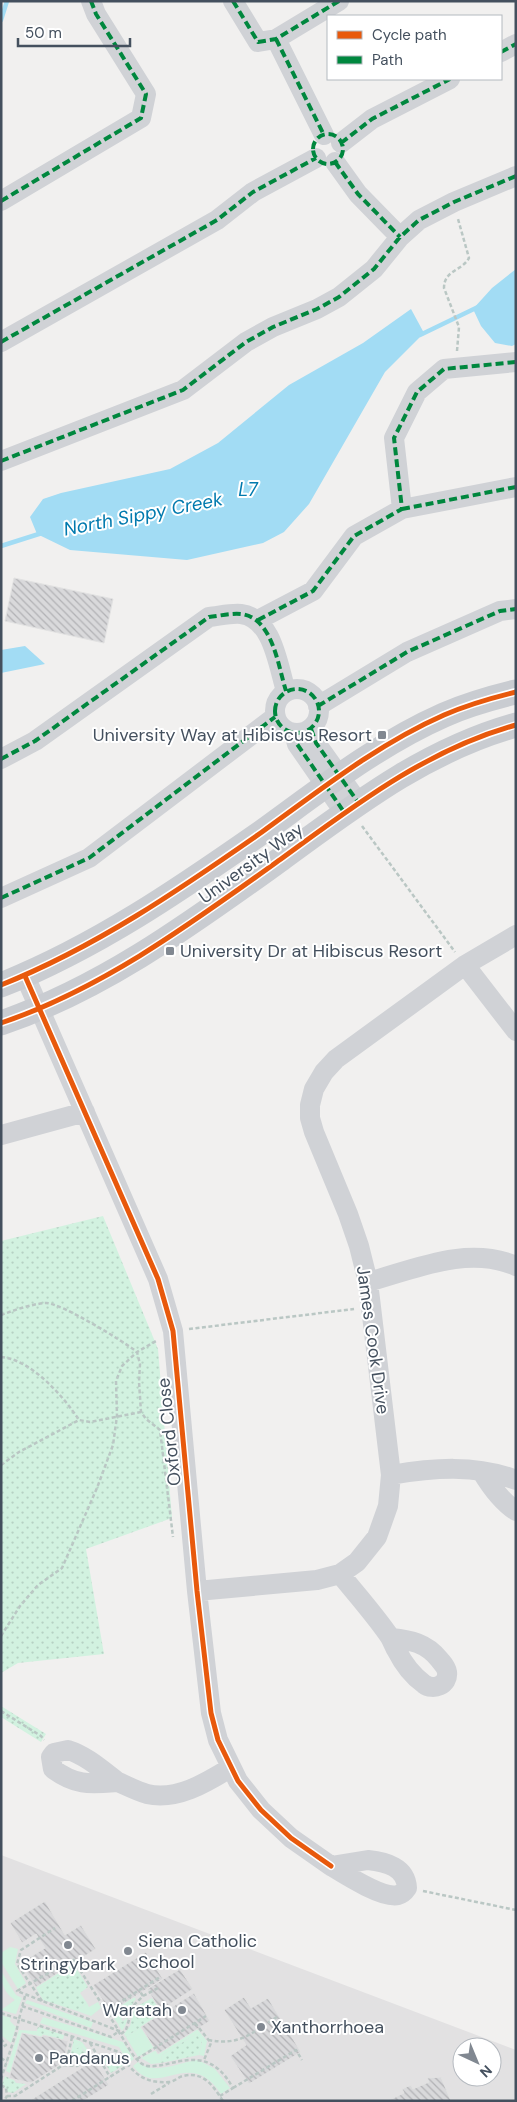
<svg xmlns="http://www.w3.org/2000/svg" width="517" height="2102" viewBox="0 0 517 2102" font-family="'DM Sans',sans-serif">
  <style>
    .education { fill: #e2e1e2; fill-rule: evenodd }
    .grass { fill: url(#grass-dots) }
    .garden { fill: #d2f2e0 }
    .water { fill: #a2dcf4 }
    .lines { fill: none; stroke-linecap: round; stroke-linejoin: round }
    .stream { stroke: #a2dcf4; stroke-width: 4.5 }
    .building { fill: url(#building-back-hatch); stroke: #e2e2e2 }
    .path { stroke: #bac7c4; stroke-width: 2.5; stroke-dasharray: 4 2.5; stroke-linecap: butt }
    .minor { stroke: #d0d2d6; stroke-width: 20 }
    .major { stroke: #c9ccd1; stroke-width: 25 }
    .quiet { stroke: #00873e; stroke-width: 4; stroke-dasharray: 8 4; stroke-linecap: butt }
    .cycleway-casing { stroke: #fff; stroke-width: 8 }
    .cycleway { stroke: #e8590c; stroke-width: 5 }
    .poi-dot { fill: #818891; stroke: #fff; stroke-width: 2 }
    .labels { text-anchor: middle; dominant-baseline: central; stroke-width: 4; stroke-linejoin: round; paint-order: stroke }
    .poi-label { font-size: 18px; fill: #44505e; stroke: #fff; text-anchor: start }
    .street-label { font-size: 18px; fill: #44505e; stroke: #fff }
    .water-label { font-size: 19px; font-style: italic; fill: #017aae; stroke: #fff }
  </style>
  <defs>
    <pattern id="grass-dots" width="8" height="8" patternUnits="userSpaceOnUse" patternTransform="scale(1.25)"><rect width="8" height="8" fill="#d2f2e0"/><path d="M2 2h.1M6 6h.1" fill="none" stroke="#b6d1c3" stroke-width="1.8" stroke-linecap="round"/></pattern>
    <pattern id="building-back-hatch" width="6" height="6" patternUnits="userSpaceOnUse" patternTransform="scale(1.25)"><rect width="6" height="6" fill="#d9d9db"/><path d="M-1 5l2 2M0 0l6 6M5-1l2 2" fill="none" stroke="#b2b2b5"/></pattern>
  </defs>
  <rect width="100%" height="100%" fill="#f1f0ef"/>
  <path class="education" d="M1,1855L516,2050V2101H1ZM462,2047H492V2077H462Z"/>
  <path class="grass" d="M103,1216L158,1349L172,1518L86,1549L104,1654L18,1663L1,1673V1241Z
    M1,1706L46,1734L41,1742L1,1717Z
    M75,1966L88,1987L80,1993L87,2003L77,2011L43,2000L37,1990Z
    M152,1998L162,2013L126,2037L124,2034L130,2026L134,2008Z
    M136,1999C126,2011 130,2021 122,2031L118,2024L126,2019L120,2009Z
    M38,2027L64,2035L63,2040L43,2035L42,2037L35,2036Z
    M196,2034L202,2041L199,2055L161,2063L162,2055Z
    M74,2039L82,2042L73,2048L81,2047L85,2053L82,2058L73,2057L74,2058L69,2061Z
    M102,2058L121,2059L124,2065L111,2073Z
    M5,2076L14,2080L16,2083L26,2084L13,2093L8,2092L2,2084Z"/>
  <path class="garden" d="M10,1947L18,1949L15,1964L26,1983L18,1989L1,1962V1953Z
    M73,1963L75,1966L37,1990L36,1987Z
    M1,1971L16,1995L22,1998L16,2014L1,2010L15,2000C4,1993 1,1983 1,1971Z
    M134,1997L136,1999L120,2009L124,2017L121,2019L123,2021L118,2024L110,2012Z
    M27,2000L93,2022L91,2028L25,2003Z
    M98,2002L101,2008L91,2016L77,2011L87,2003L89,2007Z
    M1,2015L11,2018L10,2021L16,2027L11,2043L1,2035Z
    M43,2017L123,2042L134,2059L128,2063L119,2047L40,2023Z
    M141,2027L154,2047L138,2057L126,2037Z
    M197,2029L207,2041L204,2056L199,2055L202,2042L196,2034L162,2055L161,2063L151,2064L141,2058Z
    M19,2030L37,2031L35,2036L22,2033L10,2073L6,2071Z
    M82,2042L92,2056L79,2064L73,2056L82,2058L85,2051L81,2047L74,2049L73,2048Z
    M198,2060L215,2069L230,2088L221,2094C189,2045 158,2101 133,2066L138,2062C155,2076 179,2062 198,2060Z"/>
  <path class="water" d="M516,269V344L512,346L495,343L481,326L473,309L492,288Z
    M411,309L424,333L385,372L309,504L284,532L263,543L187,560L70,550L37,534L30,517L43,499L61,493L170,469L218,443L289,385L363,343Z
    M25,646L45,664L1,673V650Z"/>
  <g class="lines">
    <path class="stream" d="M1,20L7,1
      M420,335L478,307
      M1,546L42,533"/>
  </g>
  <path class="building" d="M14,578L113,599L104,643L5,621Z
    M45,1901L65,1935L81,1925L96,1949L36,1987L20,1963L45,1948L36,1934L22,1943L10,1923Z
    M146,1952L163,1979L110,2012L93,1985Z
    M180,1969L193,1989L170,2004L172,2007L194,1993L210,2021L158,2054L141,2027L162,2013L147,1989Z
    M244,1997L251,2008L268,1998L301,2052L249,2084L230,2056L246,2045L224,2010Z
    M22,2033L42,2037L43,2035L68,2041L64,2062L31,2083L9,2078Z
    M94,2060L109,2085L83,2101H29Z
    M441,2077L451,2101H387L404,2093L402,2089L411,2085L413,2089L429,2082L427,2078Z"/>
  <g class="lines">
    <path class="path" d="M457,351L459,327L444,288C444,270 462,271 469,258L458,219
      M362,826L455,952
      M1,1315C15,1310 31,1304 46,1303C61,1303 123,1341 137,1352L140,1364L139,1382L141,1412L146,1419L160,1430L173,1537
      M189,1329L354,1309
      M1,1357C31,1359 64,1397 79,1420
      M1,1465L19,1452L79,1420L90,1422L141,1412
      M1,1636L20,1606L38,1585L62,1568L97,1488L113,1445L117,1416L116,1381L122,1366L137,1352L156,1341
      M1,1711L41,1736L44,1740
      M423,1891L516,1910
      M73,1959L119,2031L17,1991Z
      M25,1996L19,2019L119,2052C132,2072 143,2084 169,2082C174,2082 178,2077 183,2076C204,2071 213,2086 223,2101
      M143,1996L158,1988
      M42,2001L17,1964L21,1950L55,1928
      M22,2006L111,2037L119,2031
      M106,2011L160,1977
      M1,2013L19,2019L16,2033L1,2079
      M195,2023L211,2043L204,2060
      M118,2031C125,2040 133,2060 144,2065C150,2068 161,2065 167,2064C198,2056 216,2058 233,2088L220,2096
      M121,2034L126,2030L133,2006L143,1996L139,1990
      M1,2039L6,2045L1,2048
      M208,2040C241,2046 251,2033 277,2017
      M90,2043L110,2077
      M97,2055L121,2056
      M1,2058L7,2062
      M137,2059L206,2016
      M63,2065L77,2066L97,2054
      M1,2085L6,2088L7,2096L4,2101
      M233,2088L296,2050L302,2060
      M151,2094L169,2083
      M7,2096H15L63,2065L67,2060L72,2037
      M72,2101L127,2066"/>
    <path class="minor" d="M233,1L258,42L276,39L339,1
      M276,39L324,135
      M501,52L516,44
      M341,143L372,119L450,79
      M335,162L358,194L400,237
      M1,201L141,118L146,94L96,14L91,1
      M1,342L217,220L253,192L316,158
      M1,461L183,390L246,342L273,327L317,309L339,297L374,269L400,237L419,220L454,202L516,176
      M402,509L516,487
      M258,620L313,591L354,536L402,509L394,438L417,392L444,369L516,362
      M275 711a22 22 0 1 1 44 0a22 22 0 1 1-44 0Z
      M318,706L407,652L500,611L516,609
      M311,729L316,743L358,802
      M294,733L297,744L344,812
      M1,759L35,741L209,617C219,616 231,613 241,614C273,618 278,666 286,691
      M1,898L89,858L275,717
      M465,965L516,1031
      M25,976L158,1279L173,1331L197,1591L211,1713L218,1740L238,1781L261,1810L291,1838L331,1866
      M1,1135L85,1112
      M368,1282C415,1269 468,1245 516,1266
      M482,1472C491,1487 501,1501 516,1511
      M391,1475C432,1468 476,1464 516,1480
      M340,1574C357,1595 375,1615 390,1637C393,1642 394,1647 397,1651C403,1663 413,1676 424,1684C433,1691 449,1685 447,1672C446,1666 442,1663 439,1659C426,1643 411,1640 391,1638
      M197,1591L317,1580L340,1574L357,1562L377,1537L388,1506L391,1475L368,1282L359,1246L348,1214L314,1132L310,1118V1105L314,1089L324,1072L336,1059L465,965L516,935
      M68,1750C87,1756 102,1770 118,1782C90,1784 76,1786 53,1769L51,1757L54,1753Z
      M118,1782C127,1786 137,1791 147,1794C176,1801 206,1783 230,1768
      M368,1860C386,1862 406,1867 407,1888C405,1891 402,1894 398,1895C383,1899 344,1874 331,1866Z"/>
    <path class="major" d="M1,985C96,947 179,890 262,832C320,790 378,744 444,715C467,705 491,698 516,692
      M1,1023C104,988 193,922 281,859C355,805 426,750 516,725"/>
    <path class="quiet" d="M233,1L258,42L276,39L339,1
      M276,39L324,135
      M501,52L516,44
      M313 149a15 15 0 1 1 30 0a15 15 0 1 1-30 0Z
      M341,143L372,119L450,79
      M335,162L358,194L400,237
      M1,201L141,118L146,94L96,14L91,1
      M1,342L217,220L253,192L316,158
      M1,461L183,390L246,342L273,327L317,309L339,297L374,269L400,237L419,220L454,202L516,176
      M402,509L516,487
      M258,620L313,591L354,536L402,509L394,438L417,392L444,369L516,362
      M275 711a22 22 0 1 1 44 0a22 22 0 1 1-44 0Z
      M318,706L407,652L500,611L516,609
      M311,729L316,743L358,802
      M294,733L297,744L344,812
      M1,759L35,741L209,617C219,616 231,613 241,614C273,618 278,666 286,691
      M1,898L89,858L275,717"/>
    <g class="cycleway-casing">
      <path id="cycleway" d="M25,976L158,1279L173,1331L197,1591L211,1713L218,1740L238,1781L261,1810L291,1838L331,1866
        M1,985C96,947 179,890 262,832C320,790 378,744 444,715C467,705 491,698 516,692
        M1,1023C104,988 193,922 281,859C355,805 426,750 516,725"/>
    </g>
    <use href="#cycleway" class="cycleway"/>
  </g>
  <g class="poi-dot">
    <rect x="377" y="730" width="10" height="10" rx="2.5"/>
    <rect x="165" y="946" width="10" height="10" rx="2.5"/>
    <circle cx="68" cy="1945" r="5"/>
    <circle cx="128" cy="1951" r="5"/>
    <circle cx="182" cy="2010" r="5"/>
    <circle cx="261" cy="2027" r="5"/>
    <circle cx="39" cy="2058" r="5"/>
  </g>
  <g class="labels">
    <g class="poi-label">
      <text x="372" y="735" text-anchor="end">University Way at Hibiscus Resort</text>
      <text x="180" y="951">University Dr at Hibiscus Resort</text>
      <text x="138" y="1941">Siena Catholic<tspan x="138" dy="21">School</tspan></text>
      <text x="68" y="1964" text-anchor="middle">Stringybark</text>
      <text x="172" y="2010" text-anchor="end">Waratah</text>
      <text x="271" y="2027">Xanthorrhoea</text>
      <text x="49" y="2058">Pandanus</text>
    </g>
    <g class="street-label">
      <text transform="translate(251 863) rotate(-36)">University Way</text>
      <text transform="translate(373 1340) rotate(82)">James Cook Drive</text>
      <text transform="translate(169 1432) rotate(-96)">Oxford Close</text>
    </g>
    <g class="water-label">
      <text x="248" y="489">L7</text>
      <text transform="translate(143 514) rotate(-11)">North Sippy Creek</text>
    </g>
  </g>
  <rect width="517" height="2102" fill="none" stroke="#44505e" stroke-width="5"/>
  <rect x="327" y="15" width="175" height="65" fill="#ffffff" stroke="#b4b9bf"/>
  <rect x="337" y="31" width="25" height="8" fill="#e8590c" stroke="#b4b9bf"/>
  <text x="372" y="40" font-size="15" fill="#44505e">Cycle path</text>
  <rect x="337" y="56" width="25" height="8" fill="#00873e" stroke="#b4b9bf"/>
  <text x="372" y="65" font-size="15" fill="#44505e">Path</text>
  <g transform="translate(477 2062) rotate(136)"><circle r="24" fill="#ffffff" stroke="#b4b9bf"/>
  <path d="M0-4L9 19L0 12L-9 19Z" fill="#818891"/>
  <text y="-8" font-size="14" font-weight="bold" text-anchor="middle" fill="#44505e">N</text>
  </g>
  <path d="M18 38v8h112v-8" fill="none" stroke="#44505e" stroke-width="2.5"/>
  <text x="25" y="38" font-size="15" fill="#44505e" stroke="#ffffff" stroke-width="4" paint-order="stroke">50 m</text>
</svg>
